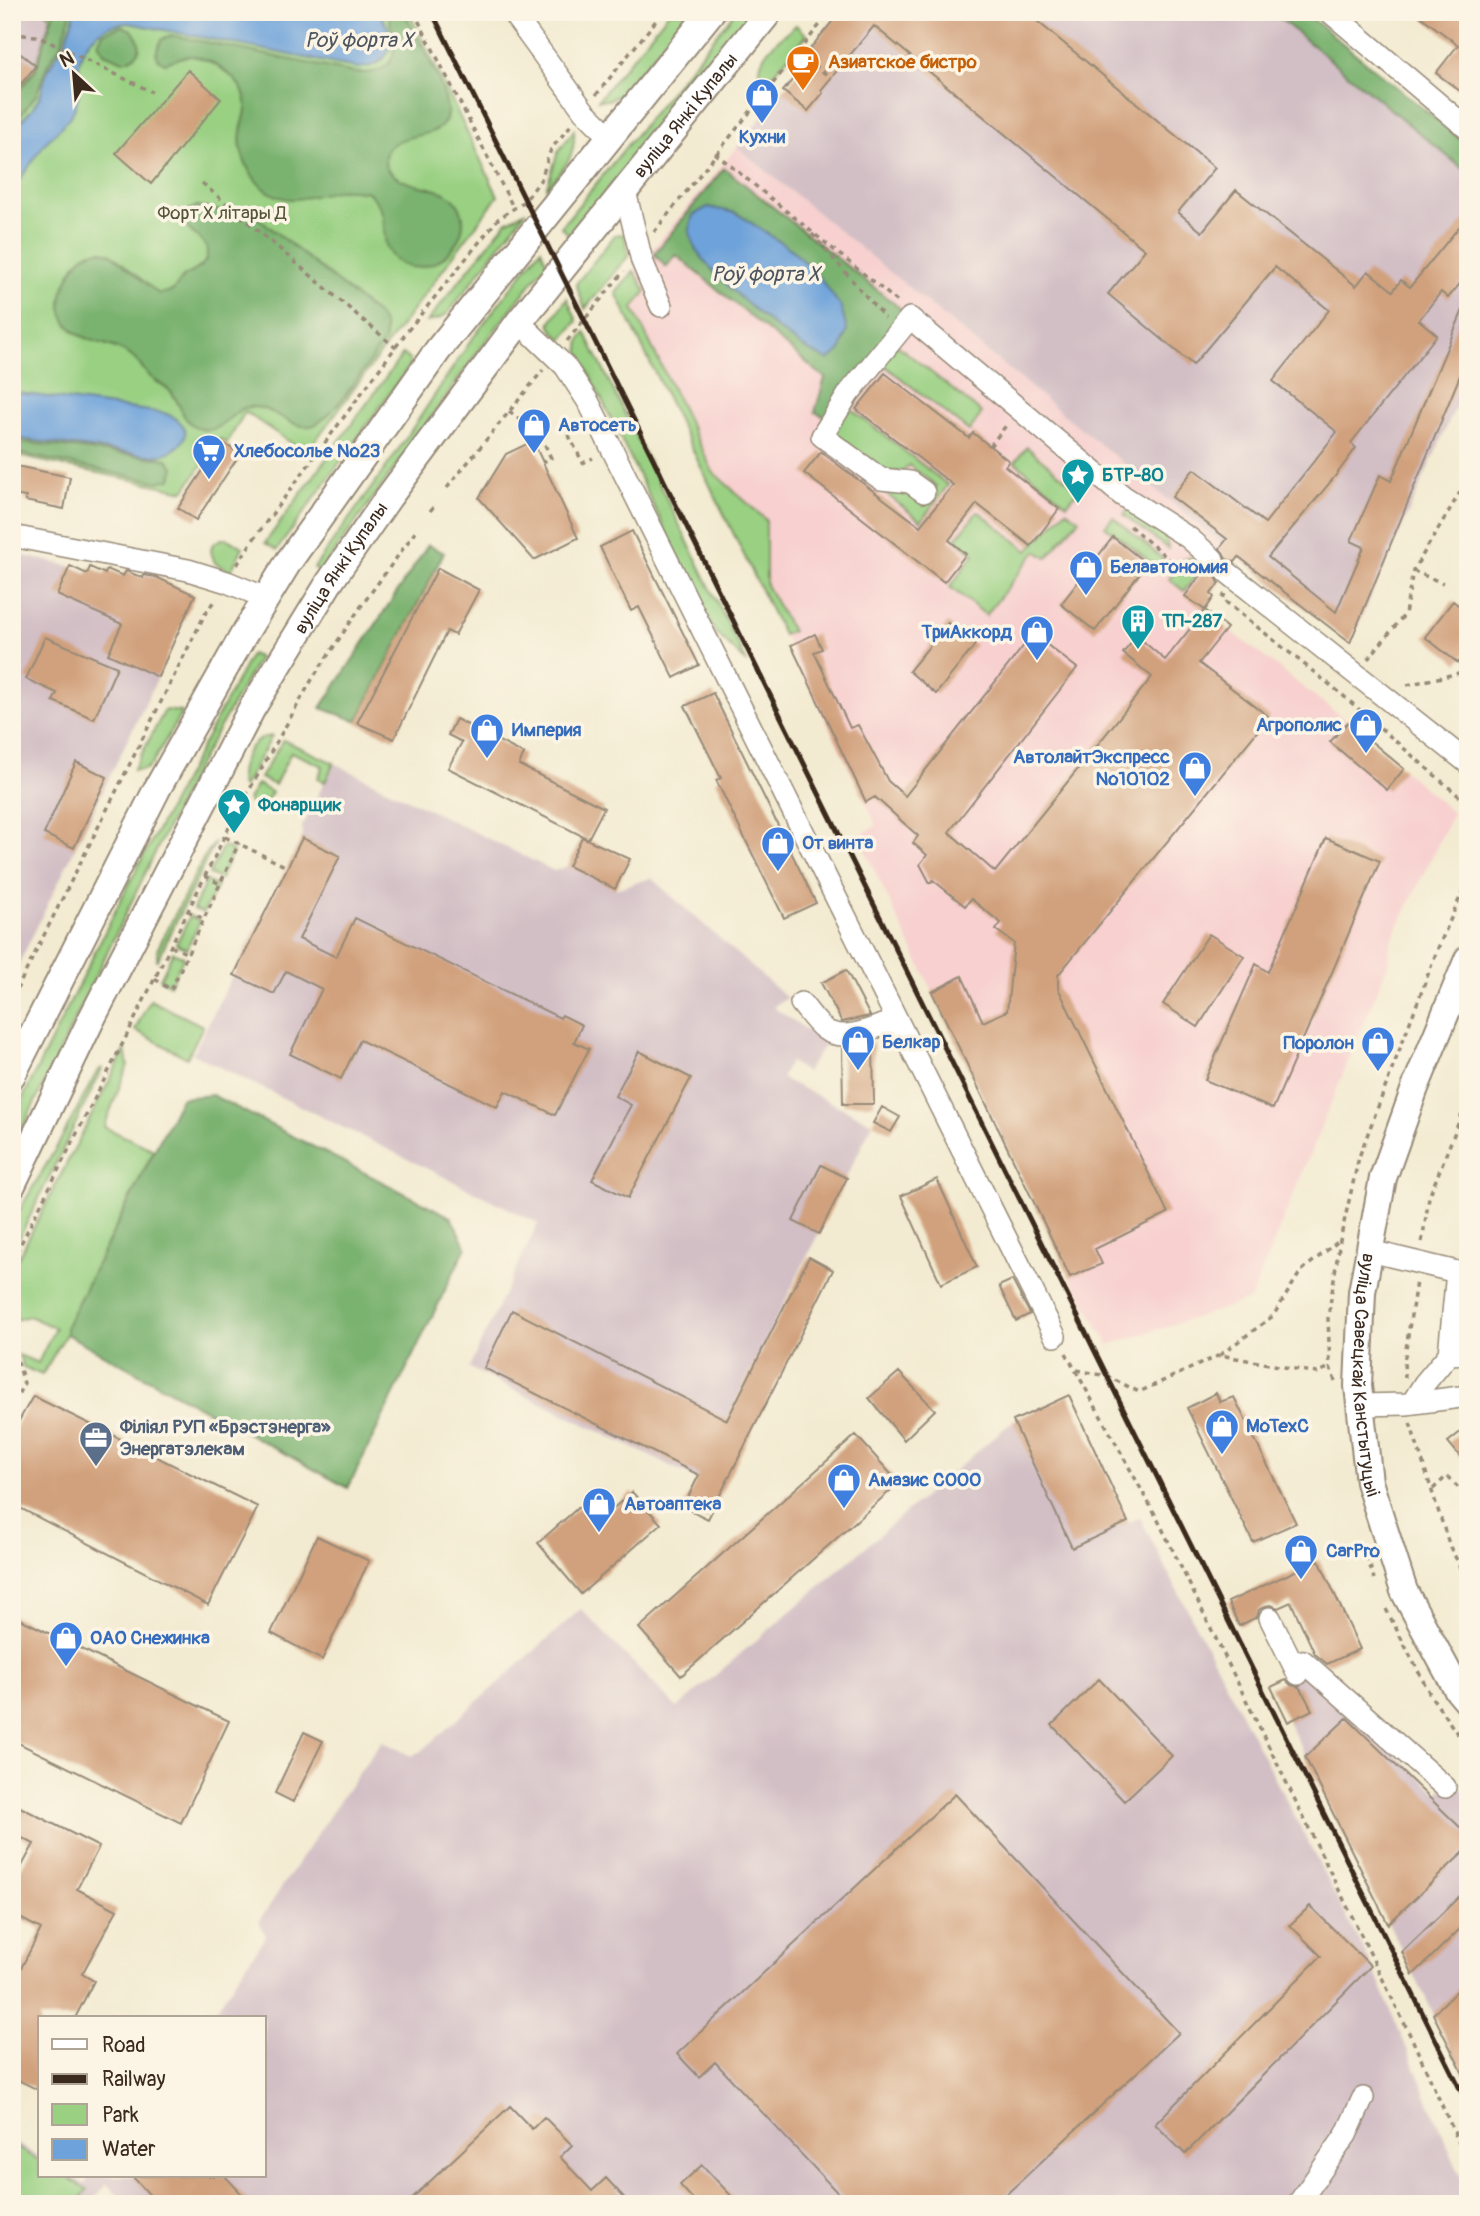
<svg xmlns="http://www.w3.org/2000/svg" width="1480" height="2216" viewBox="0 0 1480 2216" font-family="Pangolin,sans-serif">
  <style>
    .built { fill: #f7d0cf }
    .industrial { fill: #d2bec5 }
    .green { fill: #99d082; stroke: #6a7d50; stroke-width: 2 }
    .forest { fill: #7ab270; stroke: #5a6e47; stroke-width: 2; fill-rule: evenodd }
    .water { fill: #6da2da; stroke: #54667c; stroke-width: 2 }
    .building { fill: #d1a17d }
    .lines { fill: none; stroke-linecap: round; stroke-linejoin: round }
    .minor-casing { stroke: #978a78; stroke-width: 24 }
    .major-casing { stroke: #978a78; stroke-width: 30 }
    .path { stroke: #978a78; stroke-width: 3.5; stroke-dasharray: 5 5; stroke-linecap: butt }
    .minor { stroke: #fff; stroke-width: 21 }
    .major { stroke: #fff; stroke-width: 26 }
    .rail { stroke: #3b2a1e; stroke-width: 5 }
    .labels { text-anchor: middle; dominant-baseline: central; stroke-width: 7; stroke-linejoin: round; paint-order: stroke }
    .food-label { font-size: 19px; font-weight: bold; fill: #c56008; stroke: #fcf5e5; text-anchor: start }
    .street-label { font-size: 19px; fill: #3b2a1e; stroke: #fcf5e5 }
    .shop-label { font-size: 19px; font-weight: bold; fill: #366cbe; stroke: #fcf5e5; text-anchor: start }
    .park-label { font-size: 19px; fill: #525437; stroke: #fcf5e5 }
    .culture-label { font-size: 19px; font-weight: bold; fill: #0d838f; stroke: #fcf5e5; text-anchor: start }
    .service-label { font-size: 19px; font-weight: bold; fill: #4e5e75; stroke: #fcf5e5; text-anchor: start }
    .water-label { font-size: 21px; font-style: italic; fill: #4c5460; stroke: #fcf5e5 }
  </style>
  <rect width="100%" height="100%" fill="#fcf5e5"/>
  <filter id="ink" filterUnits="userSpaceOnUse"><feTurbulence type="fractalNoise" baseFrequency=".0143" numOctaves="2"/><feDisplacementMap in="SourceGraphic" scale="14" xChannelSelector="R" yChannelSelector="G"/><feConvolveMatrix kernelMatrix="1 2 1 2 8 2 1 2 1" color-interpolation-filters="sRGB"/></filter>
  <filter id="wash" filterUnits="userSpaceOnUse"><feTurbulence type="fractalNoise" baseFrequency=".00686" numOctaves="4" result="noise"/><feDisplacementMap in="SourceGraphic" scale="28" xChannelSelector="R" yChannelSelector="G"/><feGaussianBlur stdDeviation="1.57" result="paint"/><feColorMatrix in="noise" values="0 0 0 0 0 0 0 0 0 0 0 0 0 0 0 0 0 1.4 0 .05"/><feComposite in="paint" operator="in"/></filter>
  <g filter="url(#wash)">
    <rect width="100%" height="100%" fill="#f3ebd1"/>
    <path class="built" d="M737,147L1238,557L1211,594L1215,597L1205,611L1348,722L1453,813L1390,943L1388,964L1250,1300L1109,1345L1070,1277L858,836L876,826L872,815L616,293Z"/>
    <path class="industrial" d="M12,12H46L51,17L36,66L12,95Z
      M840,12H1272L1468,173V379L1350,643L1238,557L737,147L813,54L809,50Z
      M12,553L70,566L87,573L90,567L105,574L107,569L123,576L126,570L143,578L145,572L195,595L158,677L12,978Z
      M334,763L554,871L568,866L615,889L651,878L787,998L773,1007L826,1043L806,1072L790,1062L781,1078L873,1123L697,1479L469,1368L538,1223L193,1054L302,838V827Z
      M1069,1395L1128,1522L1140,1518L1372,1966L1468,2194V2204H126L107,2184L91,2204H12V2141L40,2157V2176H71L85,2184L90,2176H264V2018H210L266,1936L259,1921L346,1791L382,1741L411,1756L423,1750L581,1609L677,1708L1013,1421Z
      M1303,1671L1438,1793L1453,1779L1468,1795V2083L1271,1687Z"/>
    <path class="green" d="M46,12H409L498,196L306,453L245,412L227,443L220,439L184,491L12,455V95L36,66L51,17Z
      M669,12H688L622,94L609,100H598Z
      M735,12H751L570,236L561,227Z
      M796,25L807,35L766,82L760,76C757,52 780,39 796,25Z
      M574,130C576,159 563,169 546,189L558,152Z
      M526,211L449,312L441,318L427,322L506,222Z
      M624,234L629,255L585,309L576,284L615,235Z
      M541,249L547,263L477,353L320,572L314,568L392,459L472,339Z
      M634,271L646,291L633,308L713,472L766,520V585L792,631L783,635L616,293Z
      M567,298L577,321L562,340L552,329L550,323Z
      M585,332L747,663L715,632L583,361C578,349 577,343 585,332Z
      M897,345L982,413L969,431L885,366L851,409L948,485L921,521L880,489H907L924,503L936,486L909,465L902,472L883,471L831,430Z
      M403,354L410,361V365L277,550L265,543Z
      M1027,447L1079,490L1067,504L1015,462Z
      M1130,506C1147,518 1167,527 1168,549L1124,515Z
      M1066,510L1079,519L1047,558L1036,551L986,615L950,587L974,554L956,539L978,511L1028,551Z
      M1113,517L1163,559L1157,567L1105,526Z
      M221,539H227L243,547L231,571L215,563L211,552L212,545Z
      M1191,557L1203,567L1184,591L1169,579L1183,560Z
      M251,654L259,658L193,774L12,1150V1120L127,887Z
      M165,710L182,712L152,764L146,769L133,770Z
      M272,736L243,788C235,774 245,747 261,739C264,737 268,737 272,736Z
      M283,740L334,763L325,782L318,778L323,766L291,752L275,785L260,778Z
      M257,784L272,792L261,809L252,806L248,800Z
      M215,842L157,961V950L204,857Z
      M223,846L233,851L220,879L209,874Z
      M206,881L217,886L203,913L193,909Z
      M190,916L200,921L187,949L176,944Z
      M173,952L184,957L170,985L160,979Z
      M150,1000L203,1026L187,1058L135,1030Z
      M125,1050L128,1065L104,1127L154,1150L66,1326V1334L42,1375L23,1367L19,1355L38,1363L55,1328L29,1316L12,1321V1270Z
      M103,1067L12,1253V1224L16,1216L59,1143L97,1072Z
      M12,2145L40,2161V2176H65L87,2189L78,2204H12Z"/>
    <path class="forest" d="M54,12H71L62,43L48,64L36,95L12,126V99L36,69Z
      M391,12H403L407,18C418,39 449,92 447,114C445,147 376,124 386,168C408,193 440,181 457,203C480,235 432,282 400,263C378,249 388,230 381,210C378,203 373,197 368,192C359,191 351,189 342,190C316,192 295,208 269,192C251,181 237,154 241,132C242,122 248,112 246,101C242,79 212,58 191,56C182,55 174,61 165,63L158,59L156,54L161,40L168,36H176L350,72C368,75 392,73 394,49C395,38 390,27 389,16Z
      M1272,12H1304L1468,145V173Z
      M121,26L132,30C144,45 142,57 123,61L104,53L98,43L103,33Z
      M724,168L906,313L827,418L815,412L825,378L676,255L666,267L654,254ZM708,207L736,213L791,249Z
      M197,206L219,211H240L257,217L377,314C384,323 388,332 383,343C368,363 335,416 314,425C294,433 274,405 250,407C230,408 222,441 194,426C181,419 180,401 170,391C165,386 158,383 153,379C144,372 139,362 131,356C112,341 85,345 69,326C58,313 60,296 67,281C74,263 88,244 110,253L159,294L172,291C176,288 179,282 182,278C192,270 208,268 207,251C205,234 177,233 187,211Z
      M12,441L167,459L174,467L171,479L158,482L12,452Z
      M428,545L444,553L357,721L321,708Z
      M212,1095L451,1217L466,1247L348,1488L66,1334V1326L181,1098Z"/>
    <path class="water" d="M75,12H378C400,38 392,67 357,68L129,23C105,23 83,39 79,64C77,81 82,96 73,112C66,125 53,133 44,145C33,159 25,175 12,189V131L32,109L40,96L48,69L65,43Z
      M708,207L736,213L791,249L820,278L841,307L847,330L841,350L828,360C819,355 808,351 800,345C772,326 704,271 692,241C688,231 690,225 693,215Z
      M12,392L164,413C199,425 187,451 155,456L12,438Z"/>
    <g id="blocks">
      <path class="building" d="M840,12H1026L1215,168L1178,212L1202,232L1236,190L1356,286L1368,271L1393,291L1401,280L1410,287L1468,216V274L1448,298L1441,292L1419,320L1437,335L1351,443L1356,448L1333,479L1268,557L1336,612L1364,547L1351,541L1380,475L1391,481L1468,298V356L1350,643L1239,557L1235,562L1226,559L1220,548L1227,539L1172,497L1194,469L1265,523L1337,432L1273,381L1329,310L1275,267L1193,365L1108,294L1145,250L874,26L821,90L823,93L808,111L783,91L814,54L809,50Z
        M1415,12H1468V97L1436,73L1458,45Z
        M12,47L36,66L12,95Z
        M188,70L221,99L151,184L116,153Z
        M885,373L969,438L973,433L1009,461L1005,466L1059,509L1031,546L977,504L949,540L966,554L944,582L804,473L821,452L920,526L953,485L856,409Z
        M533,441L578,538L534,560L479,498L506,454Z
        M222,442L240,454L196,520L178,508Z
        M16,466L70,477L64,509L25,501L26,497L12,495Z
        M632,531L699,665L674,678L639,607L631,611L600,547Z
        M1113,537L1147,564L1095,631L1061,604Z
        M70,566L87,574L90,567L105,574L107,569L123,576L126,571L143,578L144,575L156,577L195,595L158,677L108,654L122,624L57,595Z
        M438,568L479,590L455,635L447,631L394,739L357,723Z
        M1205,569L1214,572L1219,583L1211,594L1214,597L1205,610L1185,596Z
        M1453,601L1468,613V650L1458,663L1425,637Z
        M1205,610L1227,628L1199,663L1269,717L1058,975V988L1168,1213L1095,1249L1102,1264L1070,1277L932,992L962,976L983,1022L1007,1011L1014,943L996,930L1001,923L971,899L965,906L933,880L930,883L920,864L927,855L913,843L918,836L875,797L866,802L791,645L815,634L822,649L814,652L850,728L858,725L888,781L905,796L1033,634L1077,668L949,832L995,872L1152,677L1123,653L1137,636L1165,660Z
        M948,623L975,645L936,694L909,671Z
        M45,637L117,667L94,719L53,701L57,693L26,679Z
        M713,693L816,903L784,918L716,780L721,778L685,706Z
        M456,719L524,754L519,765L604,808L588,839L448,768L462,742L448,735Z
        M1348,722L1404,769L1387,790L1330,742Z
        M76,762L107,777L74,848L44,834Z
        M582,837L630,859L615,889L568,866Z
        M302,838L340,856L299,939L336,957L355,918L560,1018L562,1015L582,1025L574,1042L589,1049L555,1115L505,1091L497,1107L360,1040L341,1079L290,1054L322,989L286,971L274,994L234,975Z
        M1326,838L1380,861L1273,1109L1205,1080L1256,964L1268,972Z
        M1209,934L1244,956L1198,1027L1163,1004Z
        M846,970L870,1016L842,1022L821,983Z
        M873,1043L874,1104H843L842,1048Z
        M639,1051L691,1078L628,1198L592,1180L631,1105L615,1096Z
        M882,1107L900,1117L891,1132L873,1123Z
        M821,1165L847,1178L819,1234L793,1221Z
        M937,1179L977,1267L941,1284L901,1196Z
        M809,1257L833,1270L708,1519L683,1507L699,1475L484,1368L512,1310L727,1420Z
        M1012,1280L1030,1314L1016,1321L999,1286Z
        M899,1372L935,1410L904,1440L869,1398Z
        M1216,1393L1220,1402L1234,1397L1296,1523L1253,1542L1187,1408Z
        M1069,1395L1128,1522L1072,1548L1013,1421Z
        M33,1396L258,1507L208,1605L12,1504V1433Z
        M1468,1426V1466L1448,1442Z
        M856,1435L899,1483L681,1676L639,1628Z
        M632,1492L661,1524L581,1594L538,1543L580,1506L595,1524Z
        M317,1536L369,1561L322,1660L271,1633Z
        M1319,1560L1360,1649L1327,1664L1315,1654L1291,1602L1278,1608L1271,1605L1265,1606L1259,1610L1257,1617L1239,1626L1228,1602Z
        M12,1615L229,1721L181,1823L12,1740Z
        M1099,1679L1172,1756L1124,1801L1052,1725Z
        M1286,1680L1291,1685L1300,1687L1312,1710L1288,1722L1271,1687Z
        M1347,1718L1468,1835V1848L1388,1924L1305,1757Z
        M304,1732L323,1741L293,1802L275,1793Z
        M955,1794L1179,2033L996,2204H848L715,2062L699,2077L677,2054Z
        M18,1806L99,1847L77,1889L117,1910L82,1974L94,1981L75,2018H40V2091L12,2077V1986L41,1929L12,1914V1884L34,1844L12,1833V1816Z
        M1468,1888V1921L1413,1975L1402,1952Z
        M1310,1906L1371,1966L1185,2154L1155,2124L1321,1956L1290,1925Z
        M1468,1980V2083L1433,2014Z
        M510,2106L532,2129L544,2117L572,2145L560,2157L592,2191L606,2178L630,2204H406Z
        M702,2165L739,2204H697L680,2185Z
        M132,2176H225L251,2204H158Z"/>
    </g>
  </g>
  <g filter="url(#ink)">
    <use href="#blocks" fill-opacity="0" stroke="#978a78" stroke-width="2"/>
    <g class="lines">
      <g class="minor-casing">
        <path id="minor" d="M512,12L584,111L611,138
          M1330,12L1468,129
          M625,191L642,261L661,306
          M519,322L565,366L589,403L1055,1336
          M924,492L910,482L881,479L822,436L849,393L910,318L1123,496L1189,538L1213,559
          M12,536L188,570L227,582L266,598
          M1227,572L1468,763
          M801,1003C808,1011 815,1022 824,1029C844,1044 875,1027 896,1020
          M1370,1251L1457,1272L1449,1354L1468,1353
          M1412,1403L1424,1384L1449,1354
          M1360,1405L1406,1404L1468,1396
          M1270,1618L1298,1674
          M1294,1665L1303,1661L1445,1787
          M1298,2204L1346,2135L1363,2098"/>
      </g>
      <g class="major-casing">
        <g id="major">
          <path id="s1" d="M1468,959L1415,1088L1383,1178L1362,1292L1358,1386L1369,1482L1404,1591L1457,1689L1468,1702"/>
          <path d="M12,1075L157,789L243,636L289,561L438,350L711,12"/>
          <path id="s2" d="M12,1185L91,1020L251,710L329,583L388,498L519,322L769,12"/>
        </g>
      </g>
      <path class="path" d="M414,12L514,209
        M12,34L36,36L45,40L152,92
        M799,52L827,75
        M596,95L663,12
        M715,153L898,302
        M202,183L396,348
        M654,232L830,12
        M812,234L885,318
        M567,341L624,271
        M509,411L541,436L551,458L543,462
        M564,426L583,463L593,458
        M990,446L1008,423
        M447,488L543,370
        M430,511L435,505
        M1130,526L1171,561
        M237,565L253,540L409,329L498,219L525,201L541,179L551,149L571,125
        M1413,571L1443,583
        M1225,594L1222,599L1339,692L1468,804
        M1368,659L1405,614L1413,571L1468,479
        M1407,685L1468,671
        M225,837L287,867
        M205,876L220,884
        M188,911L204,919
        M171,946L188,954
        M155,979L171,990L239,843
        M12,999L205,614L216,598
        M1422,1242L1429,1197L1468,1099
        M12,1261L126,1037L234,817L314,676L362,605L416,531
        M12,1342L24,1383L12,1406
        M1066,1353L1157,1518L1413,2041L1468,2163
        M1220,1355L1273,1316L1301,1271L1340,1240
        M1077,1370L1107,1376L1139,1392L1220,1355L1317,1373L1330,1367
        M1405,1378L1404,1363L1416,1281
        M1335,1381L1330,1367L1328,1318L1340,1240L1359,1157L1438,948L1468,879
        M1410,1423L1450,1547L1468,1581
        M1433,1489L1447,1476L1468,1498
        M1364,1547L1374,1579
        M1386,1609L1431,1696L1468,1749"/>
      <use href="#minor" class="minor"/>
      <use href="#major" class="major"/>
      <path class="rail" d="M432,12L1468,2105"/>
    </g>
  </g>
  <defs>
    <g id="cafe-pin" transform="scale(1.75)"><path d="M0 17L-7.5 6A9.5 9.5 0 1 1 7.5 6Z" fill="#e8710a" stroke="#fcf5e5"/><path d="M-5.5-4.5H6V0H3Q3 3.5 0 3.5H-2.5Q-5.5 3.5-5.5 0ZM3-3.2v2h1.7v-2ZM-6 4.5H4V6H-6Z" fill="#fff"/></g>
    <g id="shop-pin" transform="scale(1.75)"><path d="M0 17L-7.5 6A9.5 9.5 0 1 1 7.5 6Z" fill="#3f7fe0" stroke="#fcf5e5"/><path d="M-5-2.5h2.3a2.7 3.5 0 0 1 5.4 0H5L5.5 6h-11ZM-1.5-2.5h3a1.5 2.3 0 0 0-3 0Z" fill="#fff"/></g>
    <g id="supermarket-pin" transform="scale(1.75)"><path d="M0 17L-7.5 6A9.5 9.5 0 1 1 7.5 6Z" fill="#3f7fe0" stroke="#fcf5e5"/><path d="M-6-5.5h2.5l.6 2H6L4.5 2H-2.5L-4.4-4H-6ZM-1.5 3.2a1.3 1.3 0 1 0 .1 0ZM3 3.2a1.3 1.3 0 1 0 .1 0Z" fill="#fff"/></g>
    <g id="sight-pin" transform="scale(1.75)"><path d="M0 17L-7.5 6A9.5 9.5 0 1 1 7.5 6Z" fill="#0f9aa8" stroke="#fcf5e5"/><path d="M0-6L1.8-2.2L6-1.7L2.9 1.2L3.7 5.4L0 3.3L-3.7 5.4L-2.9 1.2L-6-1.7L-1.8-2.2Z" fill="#fff"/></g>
    <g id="building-pin" transform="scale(1.75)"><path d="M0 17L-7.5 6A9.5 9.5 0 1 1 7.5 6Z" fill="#0f9aa8" stroke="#fcf5e5"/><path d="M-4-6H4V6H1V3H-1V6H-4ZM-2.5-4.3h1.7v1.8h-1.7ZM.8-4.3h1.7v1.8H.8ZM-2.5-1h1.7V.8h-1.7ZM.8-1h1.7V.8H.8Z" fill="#fff"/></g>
    <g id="office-pin" transform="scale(1.75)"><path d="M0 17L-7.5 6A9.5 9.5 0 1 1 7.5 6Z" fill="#5c6f8a" stroke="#fcf5e5"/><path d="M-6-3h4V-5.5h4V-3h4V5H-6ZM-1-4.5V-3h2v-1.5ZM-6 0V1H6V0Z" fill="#fff"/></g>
  </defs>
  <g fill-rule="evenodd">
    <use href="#cafe-pin" x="803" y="62"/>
    <use href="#shop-pin" x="762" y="95"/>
    <use href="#shop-pin" x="534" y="425"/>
    <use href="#supermarket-pin" x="209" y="451"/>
    <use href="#sight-pin" x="1078" y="475"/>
    <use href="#shop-pin" x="1086" y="567"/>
    <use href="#building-pin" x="1138" y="621"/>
    <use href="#shop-pin" x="1037" y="632"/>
    <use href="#shop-pin" x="1366" y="725"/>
    <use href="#shop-pin" x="487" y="730"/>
    <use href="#shop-pin" x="1195" y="768"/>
    <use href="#sight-pin" x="234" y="805"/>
    <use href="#shop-pin" x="778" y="843"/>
    <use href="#shop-pin" x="858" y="1042"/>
    <use href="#shop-pin" x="1378" y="1043"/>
    <use href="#shop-pin" x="1222" y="1426"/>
    <use href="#office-pin" x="96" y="1438"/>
    <use href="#shop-pin" x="844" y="1480"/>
    <use href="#shop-pin" x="599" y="1504"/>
    <use href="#shop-pin" x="1301" y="1551"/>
    <use href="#shop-pin" x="66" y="1638"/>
  </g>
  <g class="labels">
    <g class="food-label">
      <text x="828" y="62">Азиатское бистро</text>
    </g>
    <g class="street-label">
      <text stroke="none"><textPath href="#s2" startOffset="1269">вуліца Янкі Купалы</textPath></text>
      <text stroke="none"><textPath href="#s2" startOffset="700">вуліца Янкі Купалы</textPath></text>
      <text stroke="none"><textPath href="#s1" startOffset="434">вуліца Савецкай Канстытуцыі</textPath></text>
    </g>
    <g class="shop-label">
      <text x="762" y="137" text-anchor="middle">Кухни</text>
      <text x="558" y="425">Автосеть</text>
      <text x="234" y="451">Хлебосолье №23</text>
      <text x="1110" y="567">Белавтономия</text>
      <text x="1012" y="632" text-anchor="end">ТриАккорд</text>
      <text x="1342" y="725" text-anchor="end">Агрополис</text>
      <text x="512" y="730">Империя</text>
      <text x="1170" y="757" text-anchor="end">АвтолайтЭкспресс<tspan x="1170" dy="22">№10102</tspan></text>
      <text x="802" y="843">От винта</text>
      <text x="882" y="1042">Белкар</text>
      <text x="1354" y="1043" text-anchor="end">Поролон</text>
      <text x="1246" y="1426">MoTexC</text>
      <text x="868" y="1480">Амазис СООО</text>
      <text x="624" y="1504">Автоаптека</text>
      <text x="1326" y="1551">CarPro</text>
      <text x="90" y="1638">ОАО Снежинка</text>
    </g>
    <g class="park-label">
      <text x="222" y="213">Форт X літары Д</text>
    </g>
    <g class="culture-label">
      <text x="1102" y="475">БТР-80</text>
      <text x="1162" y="621">ТП-287</text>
      <text x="258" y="805">Фонарщик</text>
    </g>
    <g class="service-label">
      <text x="120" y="1427">Філіял РУП «Брэстэнерга»<tspan x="120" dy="22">Энергатэлекам</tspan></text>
    </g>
    <g class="water-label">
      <text x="359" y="40">Роў форта Х</text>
      <text x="766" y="274">Роў форта X</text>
    </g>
  </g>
  <rect width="1480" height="2216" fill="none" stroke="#fcf5e5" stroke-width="42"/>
  <rect x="38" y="2016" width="228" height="161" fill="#fcf5e5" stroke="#afa495" stroke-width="2"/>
  <rect x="52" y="2039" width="35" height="10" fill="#ffffff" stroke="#afa495" stroke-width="2"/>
  <text x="102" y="2052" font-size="21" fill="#3b2a1e">Road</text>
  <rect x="52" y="2074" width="35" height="10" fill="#3b2a1e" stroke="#afa495" stroke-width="2"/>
  <text x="102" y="2086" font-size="21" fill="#3b2a1e">Railway</text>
  <rect x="52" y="2104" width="35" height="21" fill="#99d082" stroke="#afa495" stroke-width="2"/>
  <text x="102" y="2122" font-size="21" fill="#3b2a1e">Park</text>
  <rect x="52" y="2139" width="35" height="21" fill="#6da2da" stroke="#afa495" stroke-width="2"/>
  <text x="102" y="2156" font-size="21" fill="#3b2a1e">Water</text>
  <g transform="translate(74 74) rotate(334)" stroke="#fcf5e5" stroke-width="5" paint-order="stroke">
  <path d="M0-5L12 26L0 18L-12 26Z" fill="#3b2a1e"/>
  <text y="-10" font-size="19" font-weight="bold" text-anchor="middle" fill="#3b2a1e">N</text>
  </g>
</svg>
